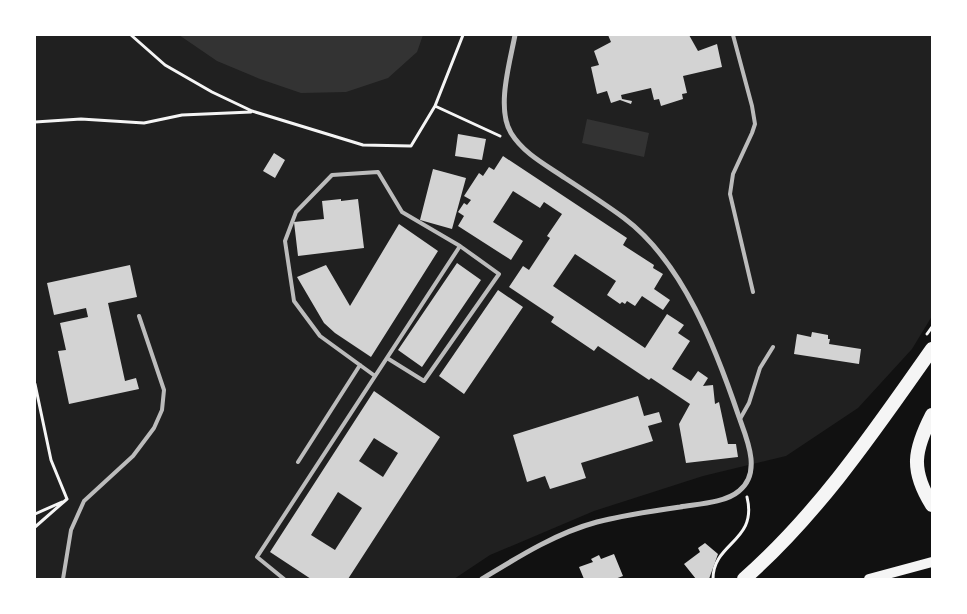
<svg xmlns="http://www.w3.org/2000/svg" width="967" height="614" viewBox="0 0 967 614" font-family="'IBM Plex Sans',sans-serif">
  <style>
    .green { fill: #202020 }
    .water { fill: #333 }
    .building { fill: #d3d3d3; fill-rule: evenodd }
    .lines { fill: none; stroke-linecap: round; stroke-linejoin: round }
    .path { stroke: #f5f5f5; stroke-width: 3 }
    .service { stroke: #bcbcbc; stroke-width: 4 }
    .minor { stroke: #bcbcbc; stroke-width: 5 }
    .secondary { stroke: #f5f5f5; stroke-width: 10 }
    .trunk { stroke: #f5f5f5; stroke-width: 14 }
  </style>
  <rect width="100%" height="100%" fill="#111"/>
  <path class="green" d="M35,35H932V316L912,349L858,408L786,456L703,476L594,511L490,555L454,579H35Z"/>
  <path class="water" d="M179,35H423L417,52L388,78L346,92L301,93L260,79L217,61Z
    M587,119L649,133L644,157L582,143Z"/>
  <path class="building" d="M608,35H689L698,51L717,44L722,67L683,76L687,93L682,94L683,99L661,106L659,99L654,100L651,88L621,95L622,99L632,101L631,104L620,100L611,103L607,91L597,94L591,67L599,65L594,51L611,42Z
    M458,134L486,139L482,160L455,156Z
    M274,153L285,160L275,178L263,171Z
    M503,156L627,238L623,245L654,265L653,268L663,274L654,289L670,300L663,310L642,296L635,306L627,301L625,304L622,302L620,304L607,295L616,281L575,254L553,286L645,348L667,314L684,325L678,333L690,341L672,369L691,381L698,371L708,378L703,386L713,385L715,404L719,402L728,444H736L738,457L686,463L679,424L690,404L651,378L649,380L598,346L594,351L551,322L554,317L509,287L523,266L529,270L550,238L547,236L562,214L544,202L540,208L513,191L493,222L523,241L511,260L458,226L464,216L458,212L464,203L467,205L471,200L464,196L479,173L483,176L489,167L494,170Z
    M433,169L466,178L452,229L420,220Z
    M341,199V201L358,199L364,248L298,256L294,222L324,219L322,201Z
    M399,224L438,251L371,357L335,333L324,323L297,277L326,265L350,306Z
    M457,263L481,280L422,367L398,350Z
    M130,265L137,297L108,303L125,381L136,378L139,389L69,404L58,351L66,350L60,323L88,317L86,308L54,315L47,283Z
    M498,290L523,307L464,394L439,376Z
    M812,332L828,335V339H830L829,344L861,349L859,364L794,354L797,334L811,337Z
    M374,391L440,437L348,579H311L270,552ZM374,438L398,453L383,477L359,461ZM338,492L362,508L335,550L311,535Z
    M638,396L644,416L659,412L662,422L648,426L653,441L581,463L586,478L550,489L545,476L527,482L513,435Z
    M705,543L718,554L709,579H696L684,564L700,552L698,548Z
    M614,554L623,576L615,579H584L579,567L593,562L591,559L599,555L601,559Z"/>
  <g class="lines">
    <path class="path" d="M131,35L165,65L212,92L252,111L363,145L411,146L435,106L463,35
      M435,106L500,136
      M35,122L81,119L144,123L182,115L251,112
      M927,334L932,327
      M35,384L51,460L67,499
      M35,514L62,502
      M35,527L67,499
      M713,579C713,542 758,542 747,497"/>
    <path class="service" d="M733,35L752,106L755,124L752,133L733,174L730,194L753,292
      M375,376L320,336L294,301L285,241L296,212L332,175L378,172L402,212L460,246
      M740,419L749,403L760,368L773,347
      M298,462L360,365
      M63,579L71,530L84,501L133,456L154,428L162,410L164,390L139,316
      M284,579L257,557L460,246L499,274L424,381L387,358"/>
    <path class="minor" d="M482,579C518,557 556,533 597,522C624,515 652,511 680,507C698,504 725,503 739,491C762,473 747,439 739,417C716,349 683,262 624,218C605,204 585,191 565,178C546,165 524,154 511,133C496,108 510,62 515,35"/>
    <path class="secondary" d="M869,579L932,562"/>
    <path class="trunk" d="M932,415C914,450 910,470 932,505
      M744,579C819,513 875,430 932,349"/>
  </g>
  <rect width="967" height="614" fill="none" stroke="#ffffff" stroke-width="72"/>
</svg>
